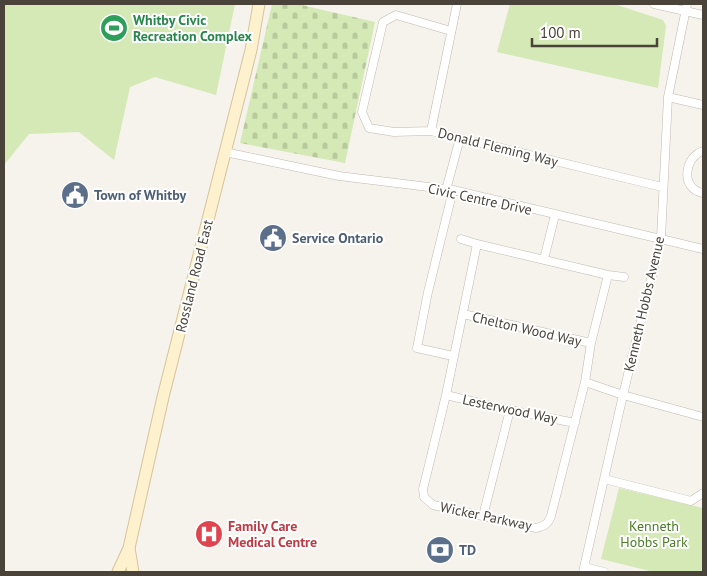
<svg xmlns="http://www.w3.org/2000/svg" width="707" height="576" viewBox="0 0 707 576" font-family="'PT Sans',sans-serif">
  <style>
    .cemetery { fill: url(#cemetery-stones) }
    .green { fill: #d4e9b5 }
    .lines { fill: none; stroke-linecap: round; stroke-linejoin: round }
    .street-casing { stroke: #c1baae; stroke-width: 9 }
    .secondary-casing { stroke: #d5c49b; stroke-width: 13 }
    .street { stroke: #fff; stroke-width: 8 }
    .secondary { stroke: #fef1cd; stroke-width: 11 }
    .labels { text-anchor: middle; dominant-baseline: central; stroke-width: 4; stroke-linejoin: round; paint-order: stroke }
    .leisure-label { font-size: 14px; font-weight: bold; fill: #27864d; stroke: #fff; text-anchor: start }
    .street-label { font-size: 14px; fill: #4a4339; stroke: #fff }
    .service-label { font-size: 14px; font-weight: bold; fill: #4e5e75; stroke: #fff; text-anchor: start }
    .health-label { font-size: 14px; font-weight: bold; fill: #be3a42; stroke: #fff; text-anchor: start }
    .park-label { font-size: 14px; fill: #4d7d2b; stroke: #fff }
  </style>
  <defs>
    <pattern id="cemetery-stones" width="16" height="16" patternUnits="userSpaceOnUse" patternTransform="scale(1.25)"><rect width="16" height="16" fill="#d4e9b5"/><path d="M2 7V4a2 2 0 0 1 4 0v3zM10 15v-3a2 2 0 0 1 4 0v3z" fill="#b8c99c"/></pattern>
  </defs>
  <rect width="100%" height="100%" fill="#f6f2ec"/>
  <path class="cemetery" d="M272,4H297L375,22L345,163L240,143Z"/>
  <path class="green" d="M4,4H235L216,95L155,77L130,87L114,160L79,132L29,134L4,165Z
    M510,4H614L663,20L666,26L658,88L497,52Z
    M619,488L703,508V572H654L601,559Z"/>
  <g class="lines">
    <g class="street-casing">
      <path id="street" d="M457,4L431,131L662,187
        M654,4L703,15
        M668,97L703,105
        M431,131L394,132L369,128L362,112L383,22L396,15L451,31
        M703,151C684,157 680,189 703,193
        M225,152L339,176L453,190L703,249
        M446,190L460,138
        M453,190L428,292L417,348L453,356
        M461,239L477,244
        M477,244L608,275L591,343L585,382L551,516C548,524 545,526 536,528L433,505L424,497L423,489L428,469L446,395Z
        M544,259L555,215
        M608,275L624,277
        M463,314L591,343
        M585,382L623,395L703,417
        M446,395L510,410L575,423
        M604,479L691,501L703,493
        M483,516L510,410
        M584,567L604,572
        M583,572L623,395L661,238L668,97L687,4"/>
    </g>
    <g class="secondary-casing">
      <path id="secondary" d="M129,548L133,572
        M118,572L129,548L163,397L251,50L259,4"/>
    </g>
    <use href="#street" class="street"/>
    <use href="#secondary" class="secondary"/>
  </g>
  <defs>
    <g id="stadium-disc" transform="scale(1.4375)"><circle r="9.5" fill="#2e9e5b" stroke="#fff"/><path d="M0-5a6.5 5 0 1 0 0 10a6.5 5 0 1 0 0-10ZM-3.5-1.8h7v3.6h-7Z" fill="#fff"/></g>
    <g id="civic-disc" transform="scale(1.4375)"><circle r="9.5" fill="#5c6f8a" stroke="#fff"/><path d="M-.6-6.5H3V-4.5H.6V-3L4-1V1h2V6H-6V1h2V-1L-.6-3ZM-1.2 2.5V6h2.4V2.5Z" fill="#fff"/></g>
    <g id="hospital-disc" transform="scale(1.4375)"><circle r="9.5" fill="#e0444e" stroke="#fff"/><path d="M-5-5h3v3.5h4V-5h3V5h-3V1.5h-4V5h-3Z" fill="#fff"/></g>
    <g id="bank-disc" transform="scale(1.4375)"><circle r="9.5" fill="#5c6f8a" stroke="#fff"/><path d="M-6-4H6V4H-6ZM0-2.3a2.3 2.3 0 1 0 0 4.6a2.3 2.3 0 1 0 0-4.6Z" fill="#fff"/></g>
  </defs>
  <g fill-rule="evenodd">
    <use href="#stadium-disc" x="114" y="28"/>
    <use href="#civic-disc" x="75" y="195"/>
    <use href="#civic-disc" x="273" y="238"/>
    <use href="#hospital-disc" x="209" y="534"/>
    <use href="#bank-disc" x="440" y="550"/>
  </g>
  <g class="labels">
    <g class="leisure-label">
      <text x="133" y="20">Whitby Civic<tspan x="133" dy="16">Recreation Complex</tspan></text>
    </g>
    <g class="street-label">
      <text transform="translate(498 147) rotate(14)">Donald Fleming Way</text>
      <text transform="translate(480 199) rotate(12)">Civic Centre Drive</text>
      <text transform="translate(194 276) rotate(-76)">Rossland Road East</text>
      <text transform="translate(644 304) rotate(-77)">Kenneth Hobbs Avenue</text>
      <text transform="translate(527 329) rotate(13)">Chelton Wood Way</text>
      <text transform="translate(510 409) rotate(12)">Lesterwood Way</text>
      <text transform="translate(486 516) rotate(12)">Wicker Parkway</text>
    </g>
    <g class="service-label">
      <text x="94" y="195">Town of Whitby</text>
      <text x="292" y="238">Service Ontario</text>
      <text x="459" y="550">TD</text>
    </g>
    <g class="health-label">
      <text x="228" y="526">Family Care<tspan x="228" dy="16">Medical Centre</tspan></text>
    </g>
    <g class="park-label">
      <text x="654" y="526">Kenneth<tspan x="654" dy="16">Hobbs Park</tspan></text>
    </g>
  </g>
  <rect width="707" height="576" fill="none" stroke="#4a4339" stroke-width="10"/>
  <path d="M532 38v8h125v-8" fill="none" stroke="#4a4339" stroke-width="2.5"/>
  <text x="540" y="38" font-size="15" fill="#4a4339" stroke="#ffffff" stroke-width="4" paint-order="stroke">100 m</text>
</svg>
